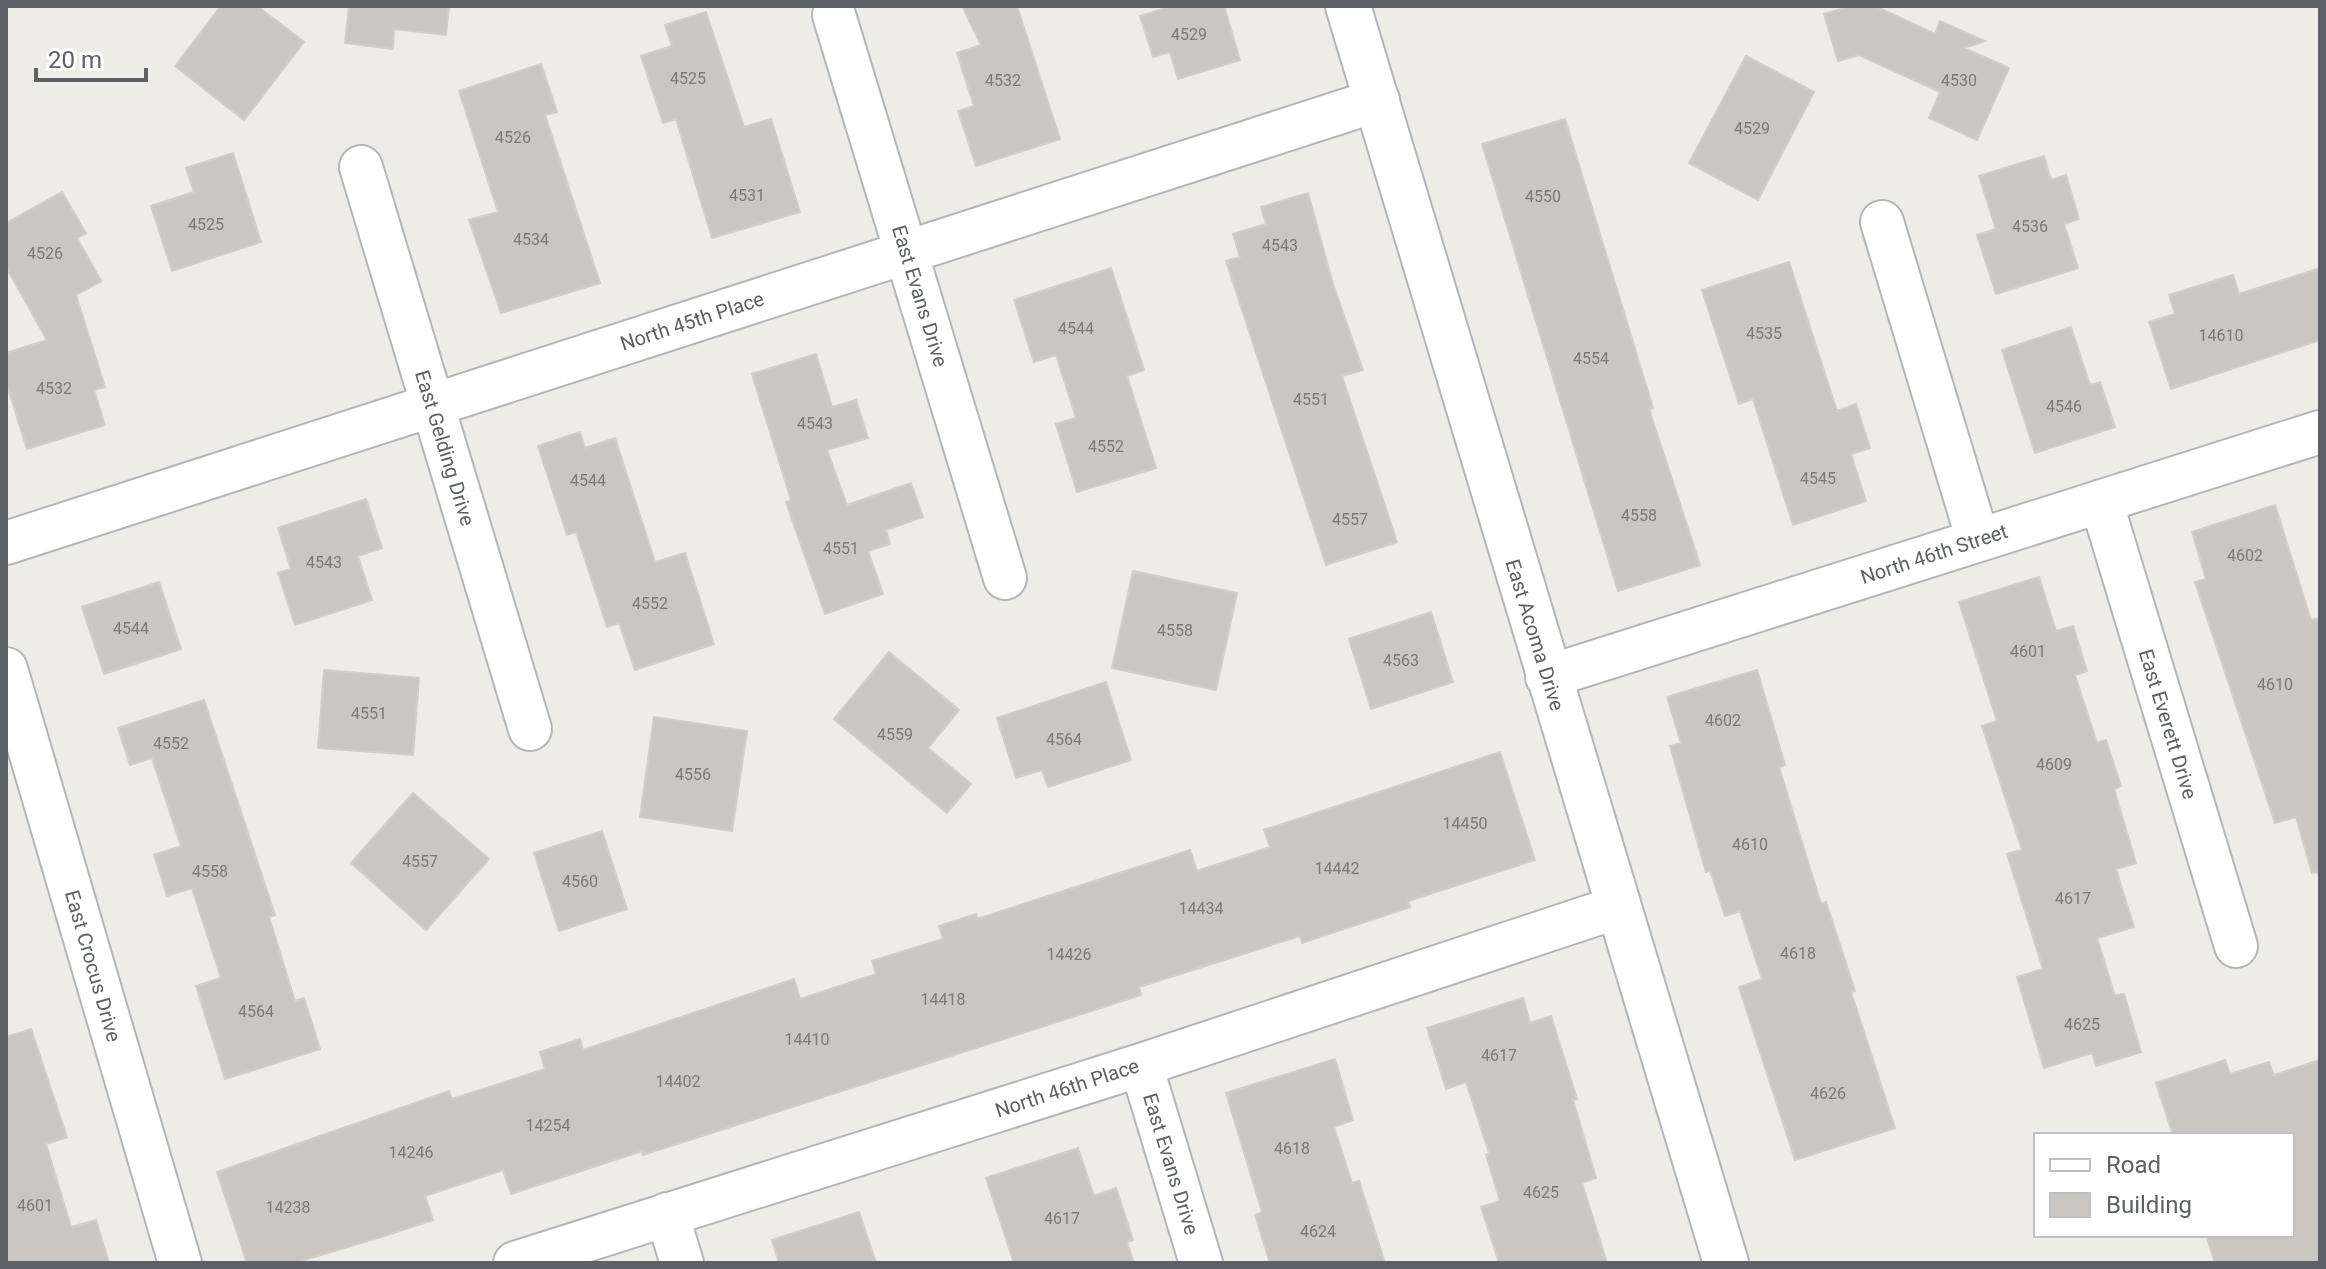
<svg xmlns="http://www.w3.org/2000/svg" width="2326" height="1269" viewBox="0 0 2326 1269" font-family="Roboto,sans-serif">
  <style>
    .building { fill: #cac7c2; stroke: #d3cec4; stroke-width: 2 }
    .lines { fill: none; stroke-linecap: round; stroke-linejoin: round }
    .street-casing { stroke: #b3b6b9; stroke-width: 46 }
    .secondary-casing { stroke: #b2b5b9; stroke-width: 48 }
    .street { stroke: #fff; stroke-width: 42 }
    .secondary { stroke: #fff; stroke-width: 44 }
    .labels { text-anchor: middle; dominant-baseline: central; stroke-width: 7; stroke-linejoin: round; paint-order: stroke }
    .number-label { font-size: 16px; fill: #787a7c }
    .street-label { font-size: 20px; fill: #5d6165; stroke: #fff }
  </style>
  <rect width="100%" height="100%" fill="#eeece6"/>
  <path class="building" d="M221,6H257L304,42L244,120L175,66Z
    M349,6H449L446,35L394,29L393,49L345,43Z
    M962,6H1017L1060,139L976,166L958,111L974,106L957,53L981,45Z
    M1173,6H1224L1240,60L1178,79L1170,52L1153,57L1140,16Z
    M1851,6H1875L1935,34L1940,21L1985,41L1964,48L2009,68L1977,140L1929,118L1940,92L1859,55L1838,61L1824,14Z
    M706,12L744,127L771,119L800,212L712,238L676,119L663,123L641,56L672,46L665,25Z
    M1746,56L1814,92L1758,200L1689,163Z
    M541,64L557,112L545,115L600,283L501,313L469,220L498,212L459,91Z
    M1565,119L1653,408L1649,409L1700,565L1618,591L1482,144Z
    M233,153L261,242L172,271L151,206L194,192L186,168Z
    M2044,156L2051,180L2066,175L2079,219L2064,224L2078,268L1996,294L1977,235L1996,229L1979,176Z
    M62,192L86,233L77,238L101,281L76,295L105,387L94,390L105,425L27,449L6,382V353L47,340L6,267V223Z
    M1308,193L1333,284L1363,370L1342,376L1397,542L1326,565L1226,261L1240,257L1233,234L1266,224L1261,207Z
    M1789,262L1837,411L1856,404L1870,448L1851,454L1866,501L1793,525L1753,399L1739,404L1702,290Z
    M1111,268L1144,370L1127,376L1156,468L1077,492L1056,424L1076,418L1056,355L1034,362L1014,300Z
    M2320,268V340L2171,389L2149,322L2175,314L2169,295L2233,275L2239,294Z
    M2071,327L2090,385L2100,382L2115,427L2035,453L2002,350Z
    M816,354L832,407L856,400L868,438L827,450L847,505L911,483L923,517L886,530L890,544L868,551L883,594L825,614L786,502L791,500L752,374Z
    M580,432L585,448L615,438L655,562L685,553L714,644L635,670L619,623L607,627L576,532L567,535L538,446Z
    M366,499L382,548L358,556L372,600L295,625L278,573L291,569L278,528Z
    M2275,505L2311,620L2320,618V872L2312,873L2296,817L2275,823L2195,582L2206,579L2192,532Z
    M1133,571L1237,593L1216,690L1112,668Z
    M2039,577L2056,631L2073,626L2087,671L2075,675L2097,743L2106,740L2121,786L2114,789L2136,863L2116,869L2134,927L2097,938L2115,996L2124,994L2141,1052L2096,1066L2092,1053L2044,1068L2017,977L2043,969L2007,854L2022,850L1982,726L1997,721L1959,602Z
    M159,582L181,649L104,674L82,607Z
    M1431,612L1453,682L1371,709L1349,639Z
    M889,652L959,710L928,748L971,784L947,813L834,719Z
    M324,670L419,678L413,755L318,748Z
    M1757,670L1785,765L1779,767L1821,904L1826,902L1855,991L1851,992L1895,1128L1795,1160L1739,987L1762,979L1740,911L1725,916L1710,870L1706,872L1670,746L1681,743L1667,697Z
    M1106,682L1131,760L1048,787L1042,770L1016,778L997,718Z
    M204,700L275,915L269,917L295,1001L304,998L320,1049L225,1079L196,986L221,978L192,888L167,896L154,855L181,846L152,758L130,765L118,728Z
    M654,717L747,731L732,831L640,817Z
    M1500,752L1535,860L1408,901L1410,907L1302,943L1300,936L1139,987L1141,995L643,1155L642,1151L511,1194L503,1170L425,1196L433,1220L381,1237L294,1263H247L217,1172L449,1091L452,1099L545,1069L540,1052L580,1039L583,1050L794,979L800,999L876,974L872,961L943,939L939,926L976,914L977,919L1190,850L1197,871L1270,847L1264,830Z
    M413,793L489,859L426,930L351,863Z
    M602,831L627,909L559,931L534,853Z
    M1523,998L1530,1023L1551,1016L1577,1099L1573,1100L1596,1178L1582,1183L1607,1263H1499L1481,1207L1500,1201L1486,1155L1489,1153L1466,1082L1446,1089L1427,1028Z
    M31,1029L67,1137L46,1144L71,1227L96,1220L109,1263H6V1037Z
    M1335,1059L1353,1120L1334,1127L1352,1183L1359,1181L1385,1263H1270L1255,1215L1262,1212L1226,1093Z
    M2225,1060L2230,1074L2269,1062L2274,1075L2320,1060V1263H2215L2206,1235H2292V1135H2173L2156,1083Z
    M1078,1148L1094,1196L1116,1188L1133,1240L1127,1242L1134,1263H1014L986,1178Z
    M859,1212L876,1263H779L772,1240Z"/>
  <g class="lines">
    <g class="street-casing">
      <path id="street" d="M834,15L1005,578
        M361,167L530,729
        M1882,222L1978,540
        M2101,501L2236,946
        M6,543L1378,100
        M6,669L180,1263
        M1547,677L2320,432
        M1141,1065L1201,1263
        M667,1214L682,1263
        M515,1263L1141,1065L1618,907"/>
    </g>
    <g class="secondary-casing">
      <path id="secondary" d="M1348,6L1726,1263"/>
    </g>
    <use href="#street" class="street"/>
    <use href="#secondary" class="secondary"/>
  </g>
  <g class="labels">
    <g class="number-label">
      <text x="1189" y="34">4529</text>
      <text x="688" y="78">4525</text>
      <text x="1003" y="80">4532</text>
      <text x="1959" y="80">4530</text>
      <text x="1752" y="128">4529</text>
      <text x="513" y="137">4526</text>
      <text x="747" y="195">4531</text>
      <text x="1543" y="196">4550</text>
      <text x="206" y="224">4525</text>
      <text x="2030" y="226">4536</text>
      <text x="531" y="239">4534</text>
      <text x="1280" y="245">4543</text>
      <text x="45" y="253">4526</text>
      <text x="1076" y="328">4544</text>
      <text x="1764" y="333">4535</text>
      <text x="2221" y="335">14610</text>
      <text x="1591" y="358">4554</text>
      <text x="54" y="388">4532</text>
      <text x="1311" y="399">4551</text>
      <text x="2064" y="406">4546</text>
      <text x="815" y="423">4543</text>
      <text x="1106" y="446">4552</text>
      <text x="1818" y="478">4545</text>
      <text x="588" y="480">4544</text>
      <text x="1639" y="515">4558</text>
      <text x="1350" y="519">4557</text>
      <text x="841" y="548">4551</text>
      <text x="2245" y="555">4602</text>
      <text x="324" y="562">4543</text>
      <text x="650" y="603">4552</text>
      <text x="131" y="628">4544</text>
      <text x="1175" y="630">4558</text>
      <text x="2028" y="651">4601</text>
      <text x="1401" y="660">4563</text>
      <text x="2275" y="684">4610</text>
      <text x="369" y="713">4551</text>
      <text x="1723" y="720">4602</text>
      <text x="895" y="734">4559</text>
      <text x="1064" y="739">4564</text>
      <text x="171" y="743">4552</text>
      <text x="2054" y="764">4609</text>
      <text x="693" y="774">4556</text>
      <text x="1465" y="823">14450</text>
      <text x="1750" y="844">4610</text>
      <text x="420" y="861">4557</text>
      <text x="1337" y="868">14442</text>
      <text x="210" y="871">4558</text>
      <text x="580" y="881">4560</text>
      <text x="2073" y="898">4617</text>
      <text x="1201" y="908">14434</text>
      <text x="1798" y="953">4618</text>
      <text x="1069" y="954">14426</text>
      <text x="943" y="999">14418</text>
      <text x="256" y="1011">4564</text>
      <text x="2082" y="1024">4625</text>
      <text x="807" y="1039">14410</text>
      <text x="1499" y="1055">4617</text>
      <text x="678" y="1081">14402</text>
      <text x="1828" y="1093">4626</text>
      <text x="548" y="1125">14254</text>
      <text x="1292" y="1148">4618</text>
      <text x="411" y="1152">14246</text>
      <text x="1541" y="1192">4625</text>
      <text x="35" y="1205">4601</text>
      <text x="288" y="1207">14238</text>
      <text x="1062" y="1218">4617</text>
      <text x="1318" y="1231">4624</text>
    </g>
    <g class="street-label">
      <text transform="translate(920 296) rotate(73)">East Evans Drive</text>
      <text transform="translate(692 321) rotate(-18)">North 45th Place</text>
      <text transform="translate(445 448) rotate(73)">East Gelding Drive</text>
      <text transform="translate(1934 554) rotate(-18)">North 46th Street</text>
      <text transform="translate(1535 635) rotate(73)">East Acoma Drive</text>
      <text transform="translate(2168 724) rotate(73)">East Everett Drive</text>
      <text transform="translate(93 966) rotate(74)">East Crocus Drive</text>
      <text transform="translate(1067 1088) rotate(-18)">North 46th Place</text>
      <text transform="translate(1171 1164) rotate(73)">East Evans Drive</text>
    </g>
  </g>
  <rect width="2326" height="1269" fill="none" stroke="#5d6165" stroke-width="16"/>
  <rect x="2034" y="1133" width="260" height="104" fill="#ffffff" stroke="#bec0c1" stroke-width="2"/>
  <rect x="2050" y="1159" width="40" height="12" fill="#ffffff" stroke="#bec0c1" stroke-width="2"/>
  <text x="2106" y="1173" font-size="24" fill="#5d6165">Road</text>
  <rect x="2050" y="1193" width="40" height="24" fill="#cac7c2" stroke="#bec0c1" stroke-width="2"/>
  <text x="2106" y="1213" font-size="24" fill="#5d6165">Building</text>
  <path d="M36 68v12h110v-12" fill="none" stroke="#5d6165" stroke-width="4"/>
  <text x="48" y="68" font-size="24" fill="#5d6165" stroke="#ffffff" stroke-width="6" paint-order="stroke">20 m</text>
</svg>
